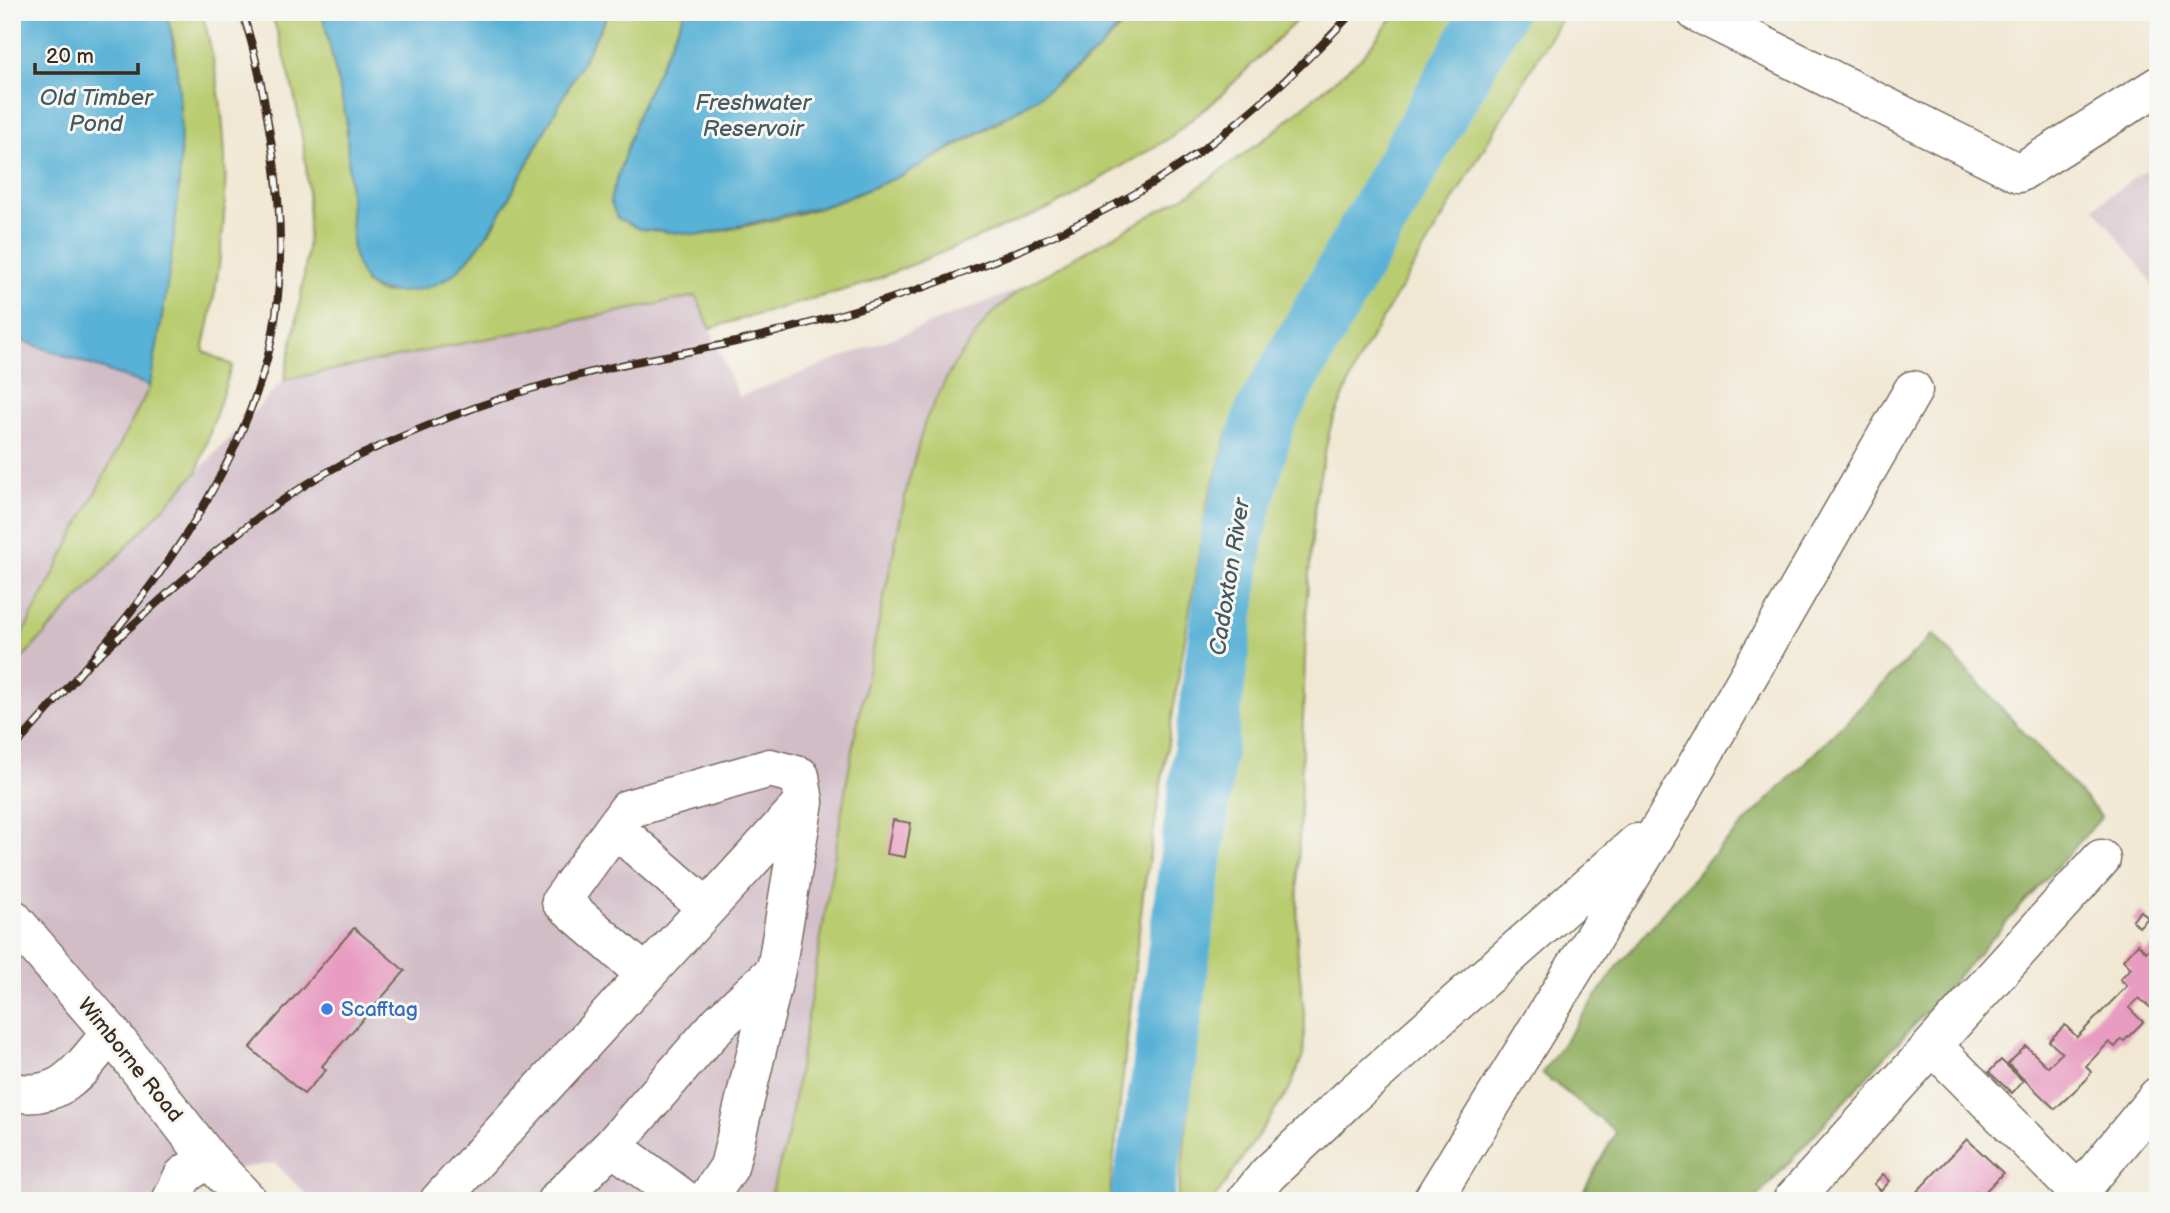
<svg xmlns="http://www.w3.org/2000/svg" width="2170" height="1213" viewBox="0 0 2170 1213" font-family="'Balsamiq Sans',sans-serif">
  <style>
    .industrial { fill: #d2bdc7 }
    .green { fill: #b9cc70; stroke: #7a7b47; stroke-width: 2 }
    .forest { fill: #92b062; stroke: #666d40; stroke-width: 2 }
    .water { fill: #59b1d6; stroke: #4a6e7a; stroke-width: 2 }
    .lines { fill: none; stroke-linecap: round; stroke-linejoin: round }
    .river { stroke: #59b1d6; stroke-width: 63 }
    .building { fill: #e89cc1 }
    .minor-casing { stroke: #7b6c5e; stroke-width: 41 }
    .minor { stroke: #fff; stroke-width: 38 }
    .rail-casing { stroke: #3b2a1e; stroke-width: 8 }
    .rail { stroke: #f6f6f2; stroke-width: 5; stroke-dasharray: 16; stroke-linecap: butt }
    .shop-dot { fill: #3f7fe0; stroke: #f6f6f2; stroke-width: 2.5 }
    .labels { text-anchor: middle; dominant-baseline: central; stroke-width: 6; stroke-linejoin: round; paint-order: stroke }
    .shop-label { font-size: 21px; fill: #366cbe; stroke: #f6f6f2; text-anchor: start }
    .street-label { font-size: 21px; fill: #3b2a1e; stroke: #f6f6f2 }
    .water-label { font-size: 23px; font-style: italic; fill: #46595e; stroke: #f6f6f2 }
  </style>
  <rect width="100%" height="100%" fill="#f6f6f2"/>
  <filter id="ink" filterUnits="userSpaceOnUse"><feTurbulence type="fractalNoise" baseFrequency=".0143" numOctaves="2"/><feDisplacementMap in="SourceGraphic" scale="14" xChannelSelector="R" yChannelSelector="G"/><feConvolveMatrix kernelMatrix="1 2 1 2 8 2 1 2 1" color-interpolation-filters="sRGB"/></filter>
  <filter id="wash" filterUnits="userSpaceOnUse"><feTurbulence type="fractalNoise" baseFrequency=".00686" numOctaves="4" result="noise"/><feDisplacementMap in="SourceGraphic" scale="28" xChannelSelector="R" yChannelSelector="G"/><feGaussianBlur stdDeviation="1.57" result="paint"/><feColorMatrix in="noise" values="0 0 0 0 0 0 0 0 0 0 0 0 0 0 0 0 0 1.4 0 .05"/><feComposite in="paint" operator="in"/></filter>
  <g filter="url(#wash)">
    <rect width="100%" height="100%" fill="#f1e8d4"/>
    <path class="industrial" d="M2158,161V290L2094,207Z
      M1020,289L988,318L953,366L925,421L908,483L854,739L788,1135L769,1201H313L275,1163L183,1176L193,1201H12V669L284,380L696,296L739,397Z
      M12,337L150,386L12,655Z"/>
    <path class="green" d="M166,12H202C235,134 231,229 203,351L232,365L197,472L12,669V655L150,386L176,49Z
      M271,12H322L346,117L353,252L366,284L380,293L408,291L491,231L609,12H685L639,111L702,235C745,226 790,218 832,204C909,177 1090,82 1131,12H1305L1218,98L1168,139L1052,207L865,284L710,328L696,296L284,380C294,333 305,285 308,238C312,162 295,84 271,12Z
      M1397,12H1462L1255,377L1228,432L1207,504L1143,895L1109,1201H769L788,1135L854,739L908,483L925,421L953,366L988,318L1020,289L1192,192L1271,134L1362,57Z
      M1524,12H1565L1361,355L1331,425L1316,493L1307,597L1298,872L1297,948L1305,1022L1303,1056L1289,1090L1213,1201H1177L1264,520L1279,452L1313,369Z"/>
    <path class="forest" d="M1933,634L2102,817L1754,1201H1578L1616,1132L1542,1073L1620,963L1709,859Z"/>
    <path class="water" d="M12,12H166C198,131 171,267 150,386L12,337Z
      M322,12H609C583,61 556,110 530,158C510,196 491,236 461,267C445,284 421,291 398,292C367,293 361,280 353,252L346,117Z
      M685,12H1131L1099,50L1037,98L903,175L831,204L702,235L640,229L617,218L610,200L639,111Z"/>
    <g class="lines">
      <path class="river" d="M1141,1201L1163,1076L1233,533L1265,416L1494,12"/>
    </g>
    <g id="blocks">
      <path class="building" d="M893,820L911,823L905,857L887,854Z
        M2141,911L2148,918L2139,927L2132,920Z
        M354,928L405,971L322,1066L326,1070L304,1094L250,1048Z
        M2158,939V1003L2152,1009L2139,998L2129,1008L2143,1022L2124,1041L2121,1040L2115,1047L2109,1042L2086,1066L2091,1072L2086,1080L2055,1109L2008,1064L2026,1046L2048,1067L2062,1053L2049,1041L2065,1025L2077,1037L2127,986L2120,979L2131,968L2123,960L2138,944L2146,952Z
        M2001,1060L2023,1081L2012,1093L1989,1072Z
        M1967,1139L2003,1173L1981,1196L1976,1192L1968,1201H1908Z
        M1883,1174L1890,1181L1881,1191L1874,1184Z"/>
    </g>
  </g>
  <g filter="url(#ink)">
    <use href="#blocks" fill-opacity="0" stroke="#7b6c5e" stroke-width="2"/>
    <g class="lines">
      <g class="minor-casing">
        <path id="minor" d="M1696,12L2019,173L2158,86
          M615,828L707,908
          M12,918L111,1033L208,1158L248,1201
          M1933,1046L2079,1193
          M12,1092C65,1101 79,1069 111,1033
          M612,1146L720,1022L776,970
          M171,1201L183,1176L208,1158
          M439,1201L804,802L800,776L770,768L628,809L561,901L646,975
          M556,1201L612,1146L686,1201
          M706,1201L729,1167L776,970L804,802
          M1246,1201L1268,1174L1352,1095L1637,843
          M1432,1201L1667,817L1913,390
          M1792,1201L2101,859
          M2072,1201L2158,1096"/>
      </g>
      <use href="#minor" class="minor"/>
      <g class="rail-casing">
        <path id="rail" d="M93,660C176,588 257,504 356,457C443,416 537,383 630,363C668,355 706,349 744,340C882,307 1055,248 1173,170C1240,126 1299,70 1353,12
          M12,750C112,639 219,519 263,373C285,302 283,220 272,147C265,102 257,55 242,12"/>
      </g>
      <use href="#rail" class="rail"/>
    </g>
  </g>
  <circle class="shop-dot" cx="327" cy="1009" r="7"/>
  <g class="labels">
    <g class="shop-label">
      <text x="341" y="1009">Scafftag</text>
    </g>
    <g class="street-label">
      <text transform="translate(130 1060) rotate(51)">Wimborne Road</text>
    </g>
    <g class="water-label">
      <text x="96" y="98">Old Timber<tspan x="96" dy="26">Pond</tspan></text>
      <text x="753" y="103">Freshwater<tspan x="753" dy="26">Reservoir</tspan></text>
      <text transform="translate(1230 577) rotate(-81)">Cadoxton River</text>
    </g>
  </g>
  <rect width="2170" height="1213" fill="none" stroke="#f6f6f2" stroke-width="42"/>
  <path d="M35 63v10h103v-10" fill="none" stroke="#3b2a1e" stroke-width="3.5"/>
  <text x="46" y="63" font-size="21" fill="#3b2a1e" stroke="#f6f6f2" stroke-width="5" paint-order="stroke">20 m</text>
</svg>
